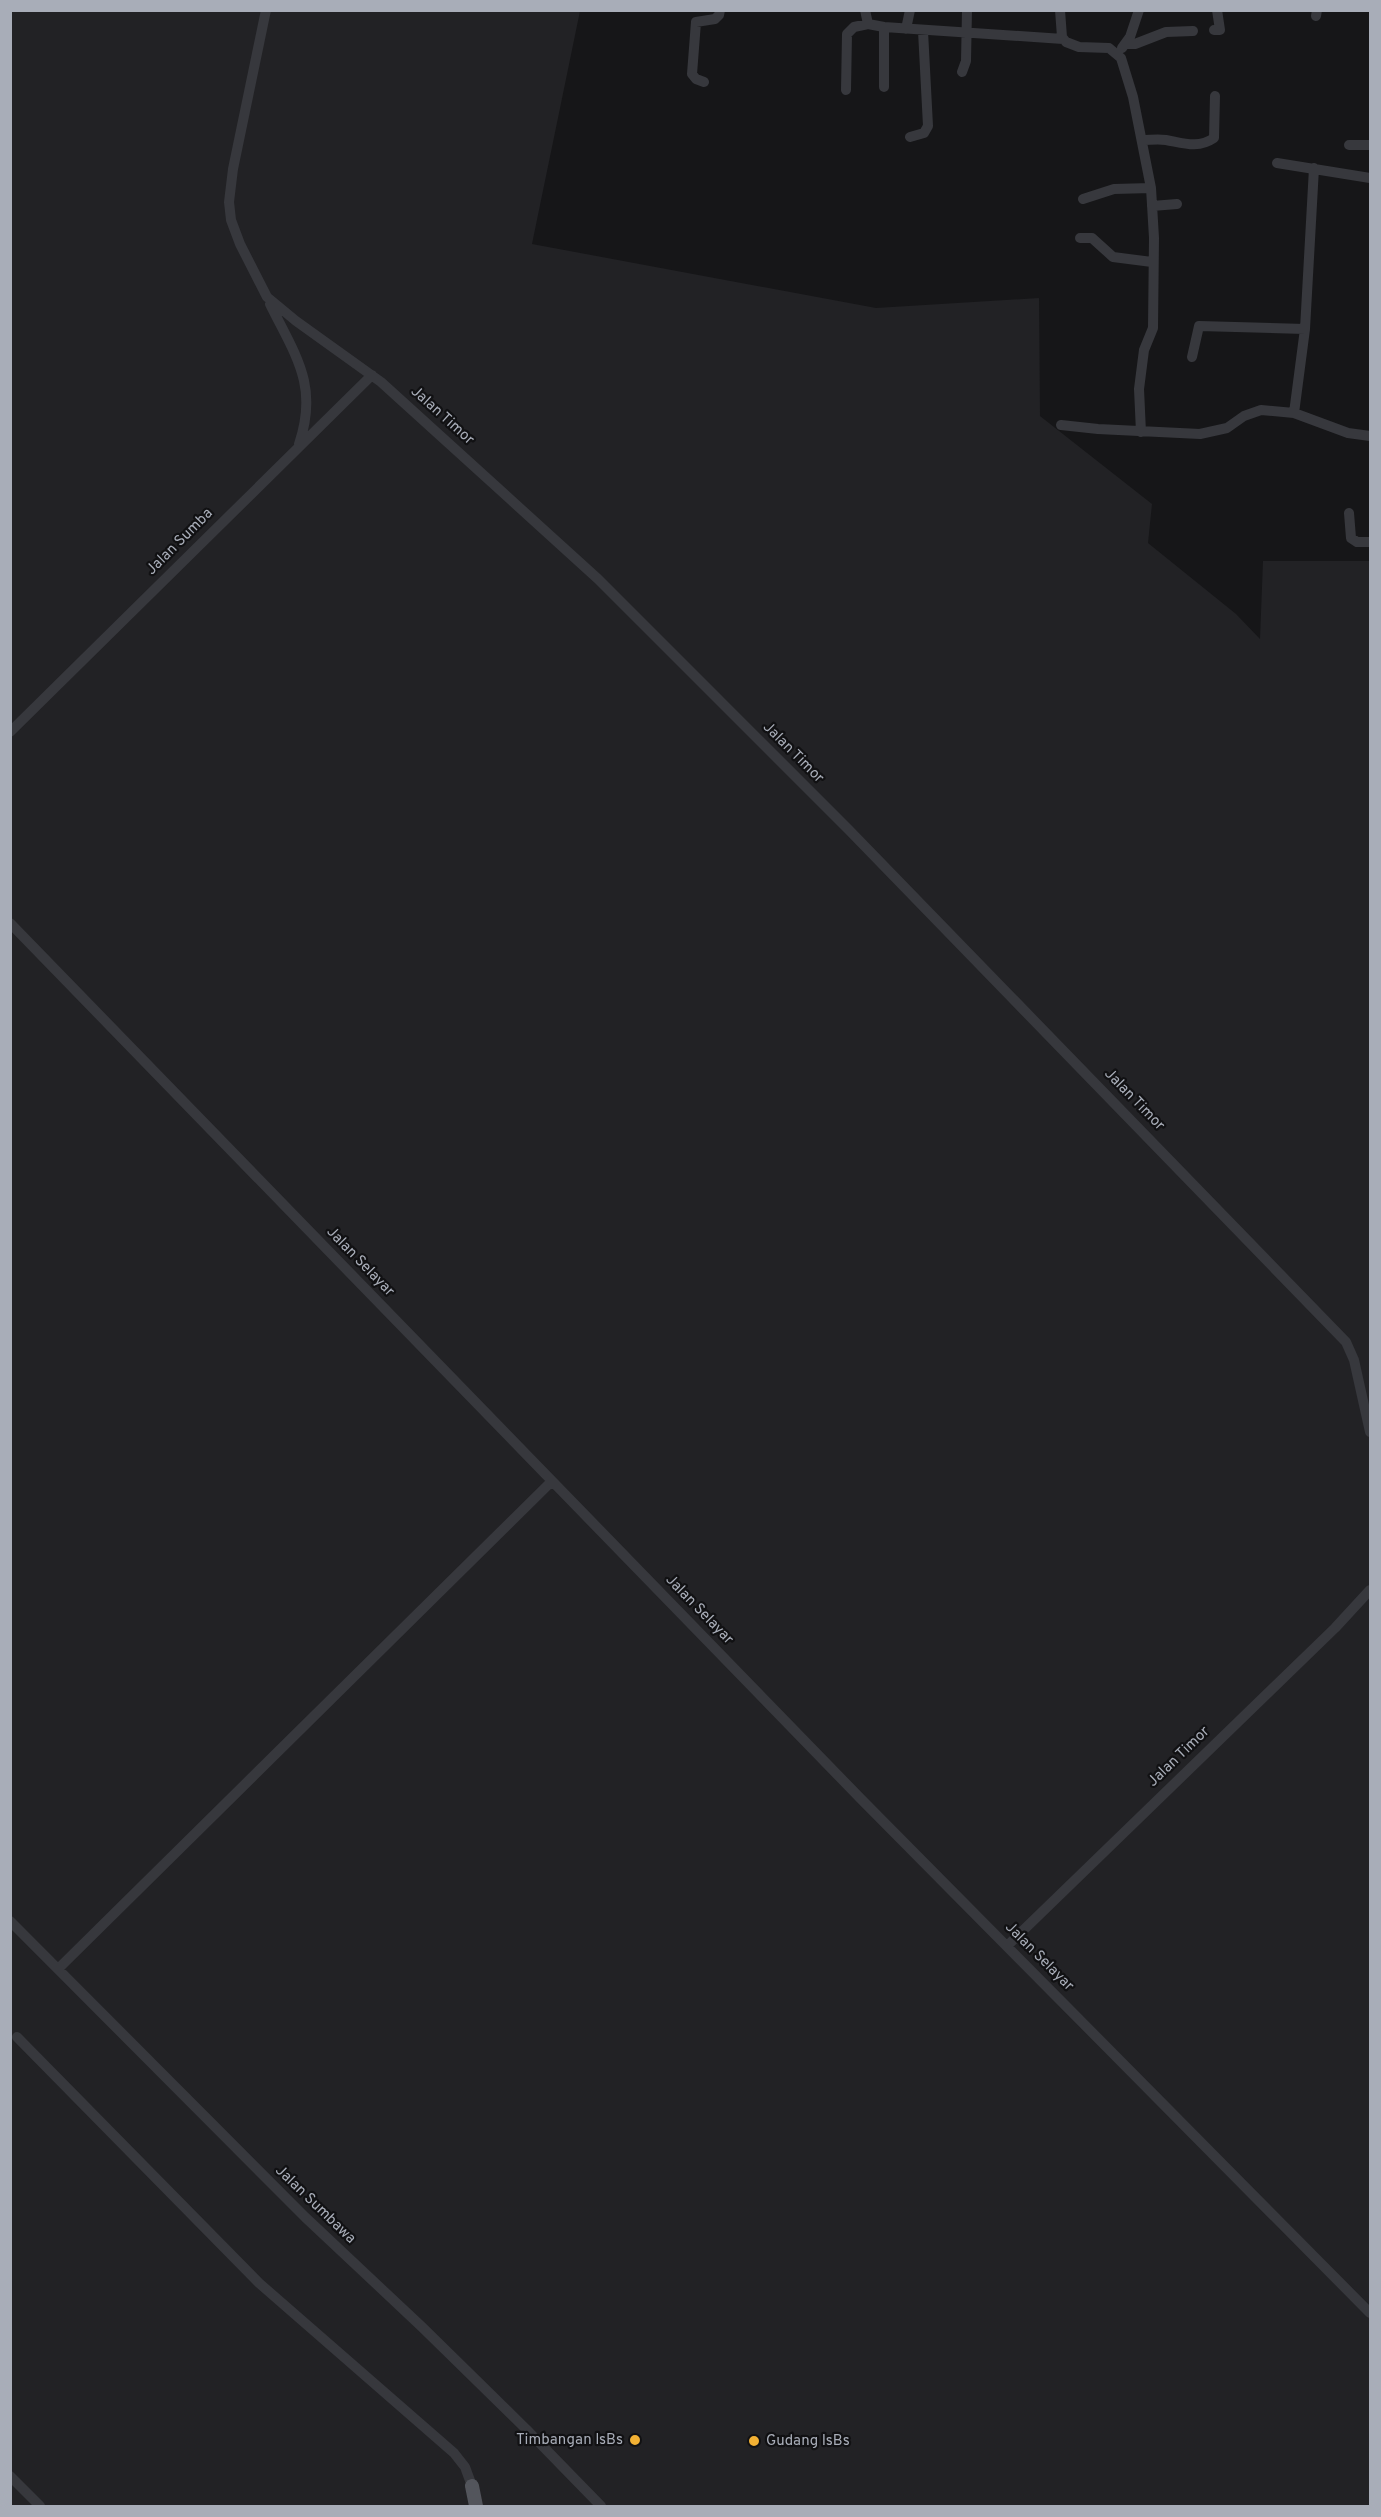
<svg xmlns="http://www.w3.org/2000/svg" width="1381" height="2517" viewBox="0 0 1381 2517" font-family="Overpass,sans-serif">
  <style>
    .built { fill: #222225 }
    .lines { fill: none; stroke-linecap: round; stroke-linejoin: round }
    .minor { stroke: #37383d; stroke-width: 10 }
    .major { stroke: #53555c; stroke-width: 14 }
    .poi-dot { fill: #f2b134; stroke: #111113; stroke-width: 2 }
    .labels { text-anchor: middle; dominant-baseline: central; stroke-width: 4.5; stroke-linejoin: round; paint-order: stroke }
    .street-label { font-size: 15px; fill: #a8adb8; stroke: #111113 }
    .poi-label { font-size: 15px; fill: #a8adb8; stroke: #111113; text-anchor: end }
  </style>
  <rect width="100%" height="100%" fill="#161618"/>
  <path class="built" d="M11,11H580L532,244L876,308L1039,298L1040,416L1152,504L1148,543L1236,614L1260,639L1263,561H1370V2506H11Z"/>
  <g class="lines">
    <path class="minor" d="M266,10L233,169L229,202L231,220L240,244L267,297L296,321L381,382L598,579L849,830L1346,1342L1354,1360L1370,1432
      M865,10L868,24L884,27L1063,39
      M1060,10L1062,37L1066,42L1079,47L1109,48L1121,58L1133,97L1151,188L1154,238L1153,328L1144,350L1139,389L1141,432
      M1316,16L1317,10
      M906,29L910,10
      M1214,30H1220L1217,10
      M1126,44H1135L1166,32L1193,31
      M1122,48L1130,37L1139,10
      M962,72L966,61L967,10
      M704,82L696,79L692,74L696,22L715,19L719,15L720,10
      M884,87V27
      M846,90L847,34L854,27L868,24
      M910,137L924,133L928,126L923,31
      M1142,140C1150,140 1158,139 1166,140C1183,143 1198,149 1214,138L1215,96
      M1349,145H1370
      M1277,163L1370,178
      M1083,199L1114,189L1151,188
      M1152,206L1177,204
      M1080,238H1092L1113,257L1152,262
      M270,304C295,355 319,385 299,444
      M1192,357L1199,326L1305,329
      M1294,413L1305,329L1314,168
      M1061,425L1098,429L1200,434L1227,428L1244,416L1261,410L1294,413L1348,433L1370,436
      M1349,513L1351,538L1357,542H1370
      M10,732L372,375
      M10,923L861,1799L1370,2313
      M10,1921L305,2217L422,2327L526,2429L601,2506
      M1007,1946L1335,1628L1370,1590
      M59,1968L552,1481
      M17,2037L259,2283L454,2453L465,2467L472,2486
      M10,2476L40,2506"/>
    <path class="major" d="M472,2486L476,2506"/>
  </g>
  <g class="poi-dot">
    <circle cx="635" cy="2440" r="6"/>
    <circle cx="754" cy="2441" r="6"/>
  </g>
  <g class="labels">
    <g class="street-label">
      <text transform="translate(442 416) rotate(42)">Jalan Timor</text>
      <text transform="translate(180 542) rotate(-45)">Jalan Sumba</text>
      <text transform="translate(793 753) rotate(45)">Jalan Timor</text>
      <text transform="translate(1134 1100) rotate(46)">Jalan Timor</text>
      <text transform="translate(360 1262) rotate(46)">Jalan Selayar</text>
      <text transform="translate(699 1610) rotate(46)">Jalan Selayar</text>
      <text transform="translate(1179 1757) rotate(-44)">Jalan Timor</text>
      <text transform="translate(1039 1957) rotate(45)">Jalan Selayar</text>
      <text transform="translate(315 2205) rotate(44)">Jalan Sumbawa</text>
    </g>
    <g class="poi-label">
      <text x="623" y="2440">Timbangan IsBs</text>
      <text x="766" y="2441" text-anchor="start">Gudang IsBs</text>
    </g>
  </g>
  <rect width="1381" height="2517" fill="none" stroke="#a8adb8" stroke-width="24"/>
</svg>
